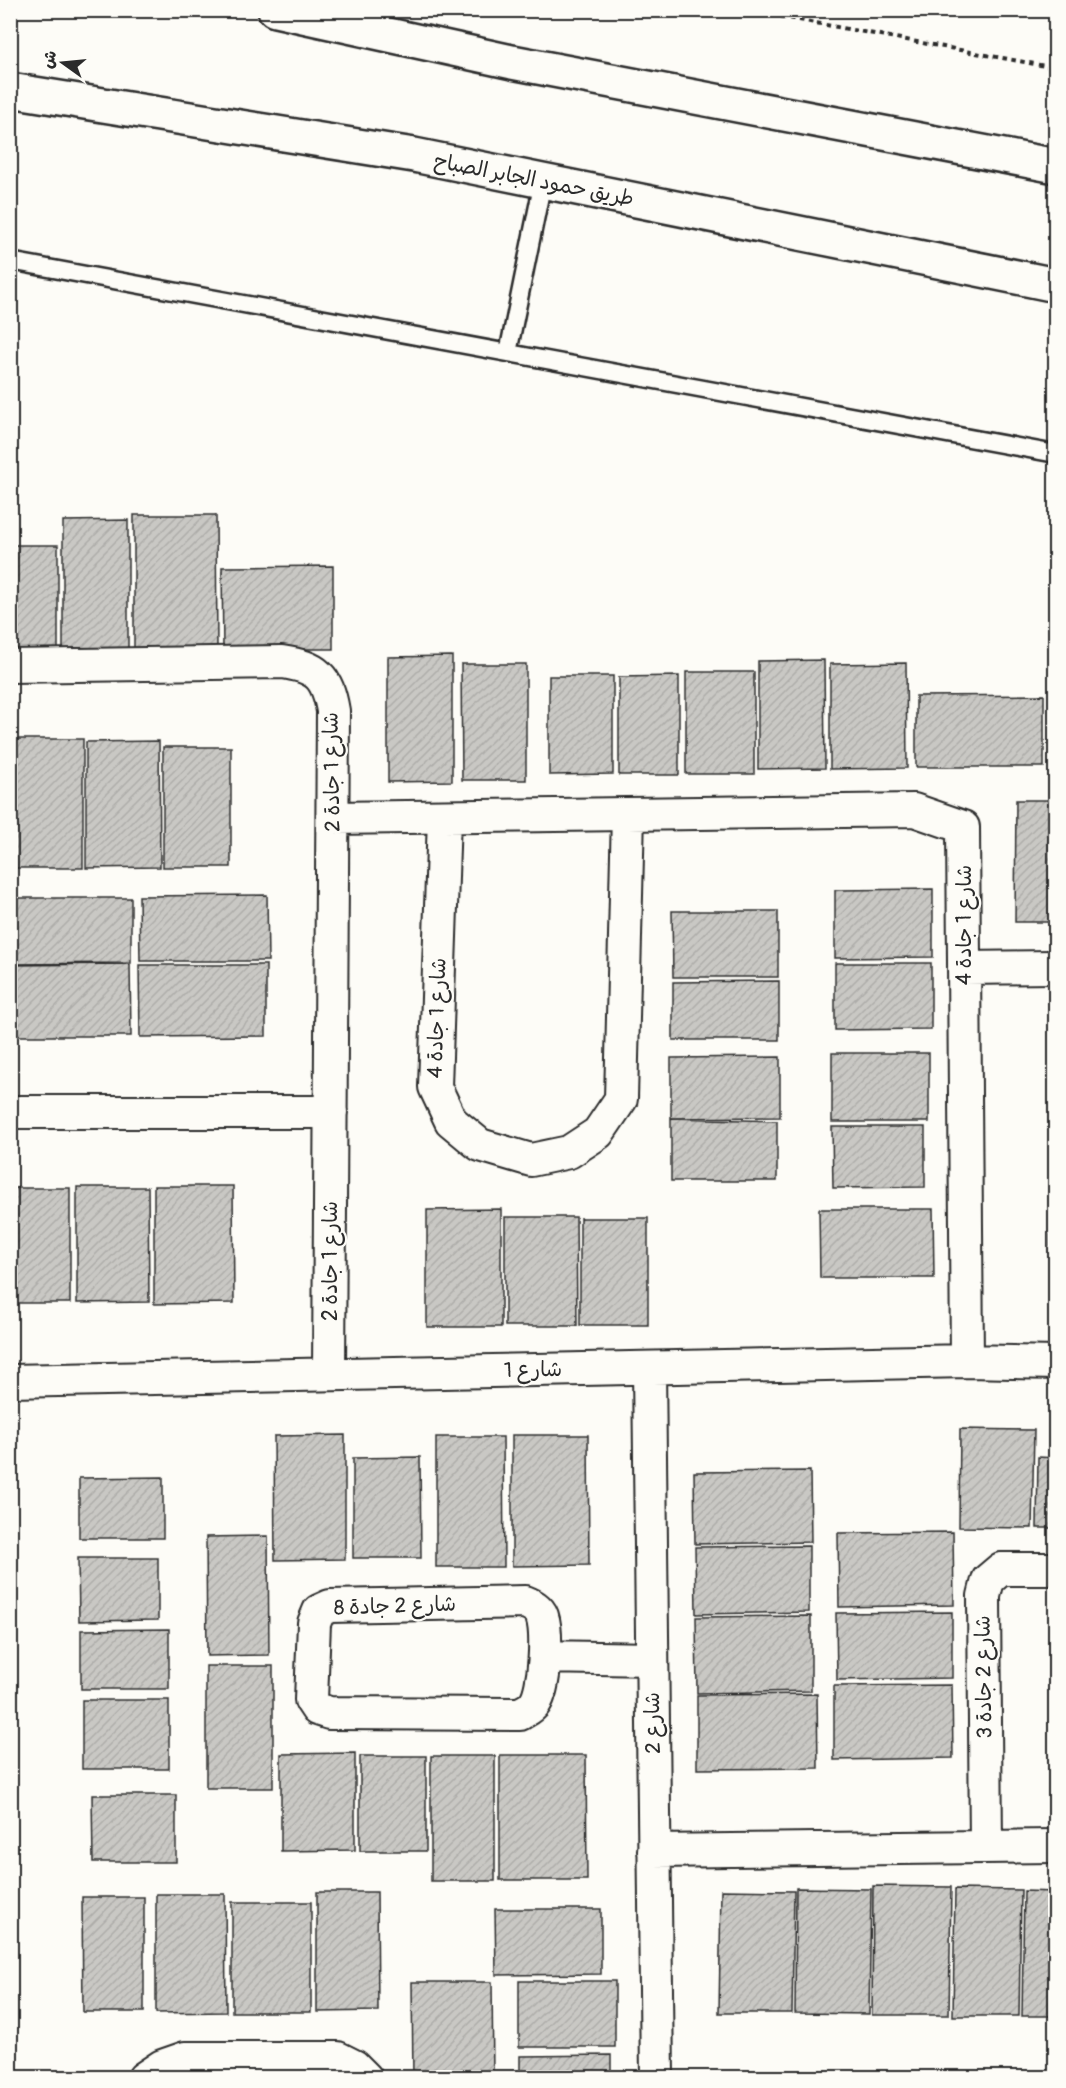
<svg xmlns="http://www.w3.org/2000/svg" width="1066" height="2088" viewBox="0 0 1066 2088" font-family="Pangolin,'Playpen Sans Arabic',sans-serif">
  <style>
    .building { fill: url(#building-hatch); stroke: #2b2b2b; stroke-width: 1.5 }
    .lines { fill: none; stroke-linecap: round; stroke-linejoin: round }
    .service-casing { stroke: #2b2b2b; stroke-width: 21 }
    .minor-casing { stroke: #2b2b2b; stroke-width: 36 }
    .primary-casing { stroke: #2b2b2b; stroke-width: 38 }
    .path { stroke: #2b2b2b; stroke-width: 4; stroke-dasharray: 4.5 4.5; stroke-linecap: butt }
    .service { stroke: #fdfcf7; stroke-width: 16 }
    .minor { stroke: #fdfcf7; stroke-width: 32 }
    .primary { stroke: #fdfcf7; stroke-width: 33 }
    .labels { text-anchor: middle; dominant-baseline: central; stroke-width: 4.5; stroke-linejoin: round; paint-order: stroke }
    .street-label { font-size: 21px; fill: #2b2b2b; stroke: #fdfcf7 }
  </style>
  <defs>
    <pattern id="building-hatch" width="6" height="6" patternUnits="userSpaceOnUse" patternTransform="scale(1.5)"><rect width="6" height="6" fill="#c9c8c4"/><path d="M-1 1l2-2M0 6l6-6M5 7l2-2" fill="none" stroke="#adaca9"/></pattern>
  </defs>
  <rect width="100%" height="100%" fill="#fdfcf7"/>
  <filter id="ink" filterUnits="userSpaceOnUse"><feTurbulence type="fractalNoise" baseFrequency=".0167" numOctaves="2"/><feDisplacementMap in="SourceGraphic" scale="12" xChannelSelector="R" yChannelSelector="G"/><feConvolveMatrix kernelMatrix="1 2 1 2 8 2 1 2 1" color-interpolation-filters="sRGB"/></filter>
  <g filter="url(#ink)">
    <path class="building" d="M134,515H216L217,650H134Z
      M128,520V651H63V521Z
      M10,545H58V651H10Z
      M333,566V649H223L222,567Z
      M452,656V781L388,782V657Z
      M824,660L825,768L758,769V661Z
      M906,663L907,768L830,769V664Z
      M461,664H526V780H462Z
      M686,672H754V774H686Z
      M549,676H613V774L549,775Z
      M679,676V775H619V677Z
      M1044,695V767H916V696Z
      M10,739H83V868H10Z
      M159,741L160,867L86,868V742Z
      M163,747H231V867H163Z
      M1016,800H1056V922H1015Z
      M933,889V957L835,958V890Z
      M267,895L268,961H140L139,896Z
      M10,898H131V963L10,964Z
      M672,911H778V977H673Z
      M835,963H931V1029L835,1030Z
      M130,964L131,1036H10V965Z
      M139,965H266V1036L140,1037Z
      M779,981V1040H673V982Z
      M832,1053H929V1122H832Z
      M780,1057V1117L671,1118V1058Z
      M671,1118L777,1121V1181H671Z
      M832,1127H925V1187L833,1188Z
      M1051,1176H1056V1316H1050Z
      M154,1186H233L234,1303L154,1304Z
      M77,1187H148L149,1302L77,1303Z
      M10,1188H70V1303H10Z
      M501,1209V1327H427V1210Z
      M819,1209H933L934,1278H820Z
      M505,1217H576L577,1326H505Z
      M580,1218H648V1325H580Z
      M960,1429L1034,1430L1032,1528L959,1527Z
      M345,1435V1559L275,1560L274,1436Z
      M512,1435H588L589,1565L512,1566Z
      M436,1437H503L504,1567H436Z
      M420,1457L421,1558H353V1458Z
      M1038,1457L1056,1458V1528H1037Z
      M810,1471L811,1542L695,1544L694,1472Z
      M163,1477V1538H79V1478Z
      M953,1532L954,1605L839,1607L838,1533Z
      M268,1536L269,1655L207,1656L206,1537Z
      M809,1546V1612L696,1614L695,1547Z
      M78,1558H158V1620L79,1621Z
      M952,1612V1678L837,1680L836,1613Z
      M811,1616V1691L697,1693L696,1617Z
      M169,1629V1689H81V1630Z
      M206,1666H273V1788H206Z
      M952,1685L953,1758L834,1760V1686Z
      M817,1694L818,1768L697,1769V1695Z
      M82,1700H169V1769H82Z
      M355,1753V1850L281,1851V1754Z
      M500,1755H586L587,1880H500Z
      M360,1756H426V1851H360Z
      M431,1756H495V1881H431Z
      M92,1795H176V1862H93Z
      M873,1886L951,1887L949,2015H872Z
      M796,1888L871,1889L869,2014L795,2013Z
      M955,1889L1021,1890L1019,2016H953Z
      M721,1890L794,1891L792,2013H719Z
      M1024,1891L1056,1892V2016H1022Z
      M317,1892H377L378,2011L317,2012Z
      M156,1894H225L226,2012L156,2013Z
      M82,1897H144V2012H83Z
      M232,1902H311V2012H232Z
      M495,1909H601V1974L496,1975Z
      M519,1981H615V2047H519Z
      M412,1982H492L493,2078H413Z
      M611,2055V2078H520V2056Z"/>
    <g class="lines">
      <g class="service-casing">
        <path id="service" d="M10,261L1056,454
          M508,353L543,181"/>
      </g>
      <g class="minor-casing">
        <path id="minor" d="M10,666L282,662C317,667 327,676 333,711L329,1374
          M444,817L435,1087L451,1121L480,1145L531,1160L569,1152L598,1133L621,1099L628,814
          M333,818L914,810L963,827L967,1361
          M964,968L1056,967
          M10,1112H331
          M649,1368L657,2078
          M10,1381L967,1361L1056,1363
          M525,1602C532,1605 539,1608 542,1616C548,1634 545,1688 535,1703C532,1708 525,1711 520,1714L329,1713L317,1709L311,1700L314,1623L319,1611L330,1606Z
          M545,1657L652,1659
          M986,1847L984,1596L988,1580L1001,1569H1056
          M654,1851L1056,1846
          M144,2078L162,2066L185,2058H338L354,2066L366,2078"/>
      </g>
      <g class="primary-casing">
        <path id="primary" d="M275,10L512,62L1056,166
          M10,90L414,155L1056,285"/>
      </g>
      <path class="path" d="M746,10L1056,68"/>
      <use href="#service" class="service"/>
      <use href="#minor" class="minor"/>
      <use href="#primary" class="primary"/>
    </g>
  </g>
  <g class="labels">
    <g class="street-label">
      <text transform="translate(534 180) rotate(11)">طريق حمود الجابر الصباح</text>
      <text transform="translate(332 772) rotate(-91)">شارع 1 جادة 2</text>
      <text transform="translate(964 925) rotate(-90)">شارع 1 جادة 4</text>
      <text transform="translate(437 1018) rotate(-88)">شارع 1 جادة 4</text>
      <text transform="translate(330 1261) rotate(-90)">شارع 1 جادة 2</text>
      <text transform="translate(533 1370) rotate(-1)">شارع 1</text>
      <text transform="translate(395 1606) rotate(-2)">شارع 2 جادة 8</text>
      <text transform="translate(984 1677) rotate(-91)">شارع 2 جادة 3</text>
      <text transform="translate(653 1723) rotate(-91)">شارع 2</text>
    </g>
  </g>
  <rect width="1066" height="2088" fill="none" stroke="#fdfcf7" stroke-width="36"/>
  <rect x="18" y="18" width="1030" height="2052" fill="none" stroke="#2b2b2b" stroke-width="2" filter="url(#ink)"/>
  <g transform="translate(63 63) rotate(285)" stroke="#fdfcf7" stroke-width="4.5" paint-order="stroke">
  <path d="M0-4.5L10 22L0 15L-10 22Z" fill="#2b2b2b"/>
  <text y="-9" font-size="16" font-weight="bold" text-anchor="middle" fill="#2b2b2b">ش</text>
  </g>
</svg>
